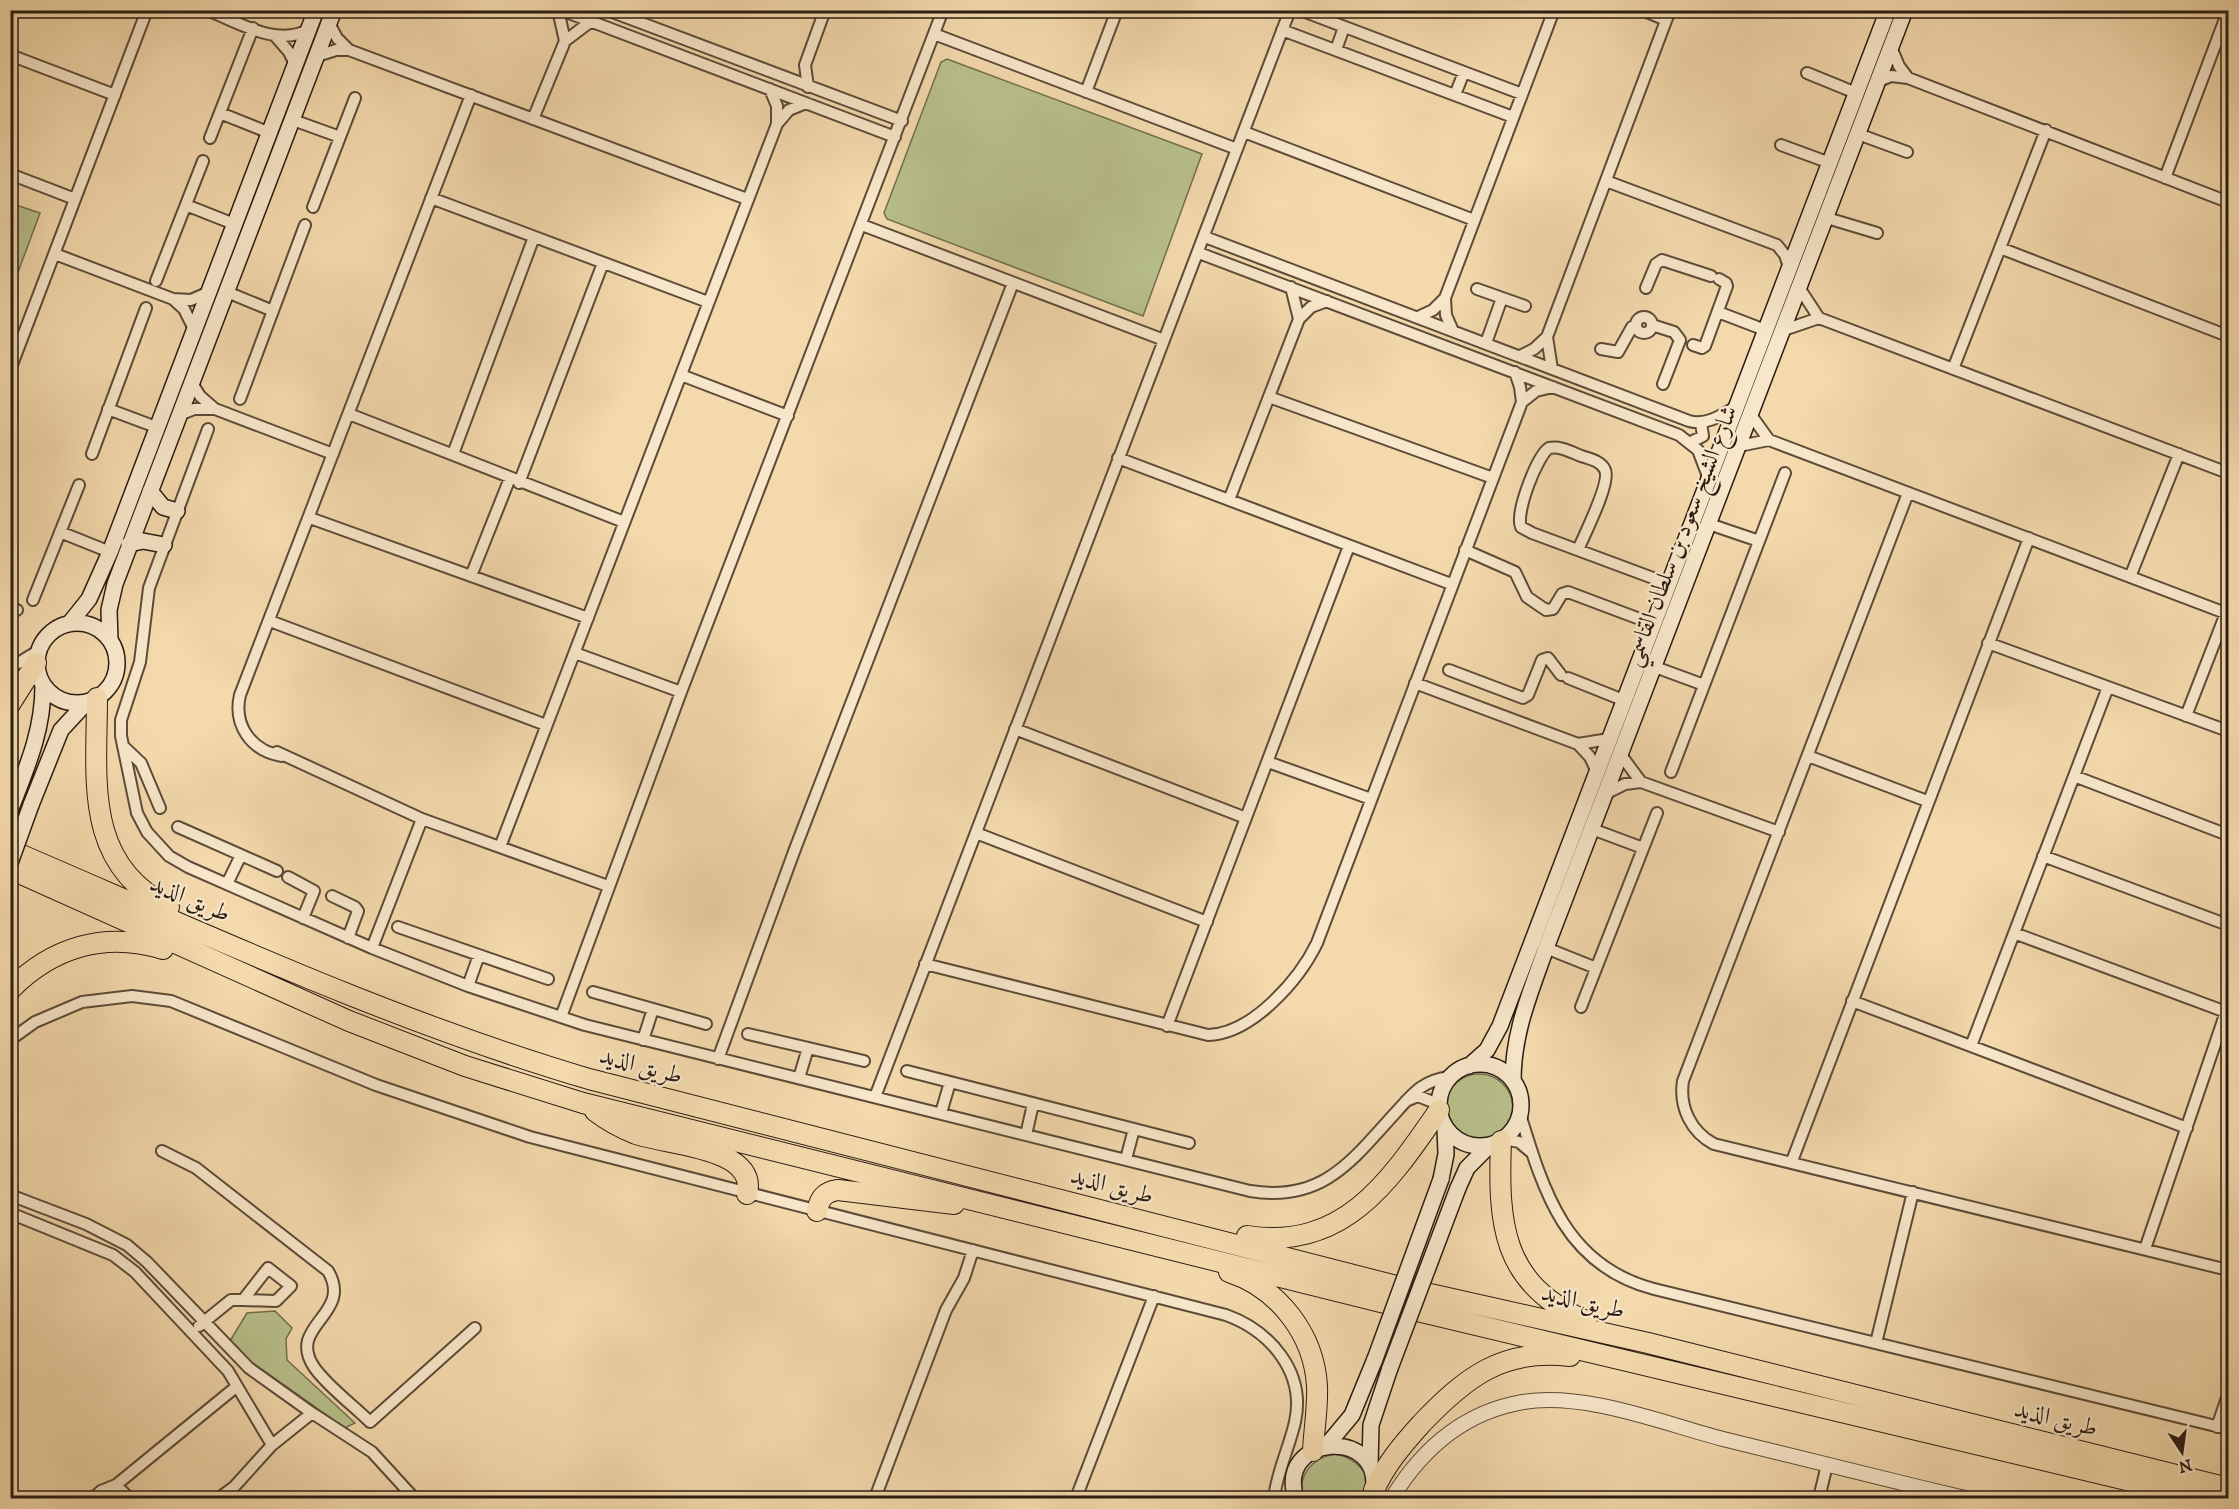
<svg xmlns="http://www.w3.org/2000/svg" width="2239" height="1509" viewBox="0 0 2239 1509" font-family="'IM FELL DW Pica',Amiri,serif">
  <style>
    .green { fill: #b8c08b; stroke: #726e4e; stroke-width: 1.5 }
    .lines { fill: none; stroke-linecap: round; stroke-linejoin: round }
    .minor-casing { stroke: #5d4b38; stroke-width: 14 }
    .tertiary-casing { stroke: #5d4b38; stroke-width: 16 }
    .secondary-casing { stroke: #2b1c12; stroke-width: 18 }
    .motorway-casing { stroke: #2b1c12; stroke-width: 22 }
    .minor { stroke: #f7e6c9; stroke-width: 10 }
    .tertiary { stroke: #f7e6c9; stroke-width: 14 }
    .secondary { stroke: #f7e6c9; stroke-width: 15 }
    .motorway { stroke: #f3d9ac; stroke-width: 20 }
    .secondary-bridge-casing { stroke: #2b1c12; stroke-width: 18; stroke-linecap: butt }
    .secondary-bridge { stroke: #f7e6c9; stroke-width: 15 }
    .labels { text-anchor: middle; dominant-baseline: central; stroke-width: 4.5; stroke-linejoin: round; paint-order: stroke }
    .street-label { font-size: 24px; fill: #2b1c12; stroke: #f7e6c9 }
  </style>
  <rect width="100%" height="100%" fill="#f3d9ac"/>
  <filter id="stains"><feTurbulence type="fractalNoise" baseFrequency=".00333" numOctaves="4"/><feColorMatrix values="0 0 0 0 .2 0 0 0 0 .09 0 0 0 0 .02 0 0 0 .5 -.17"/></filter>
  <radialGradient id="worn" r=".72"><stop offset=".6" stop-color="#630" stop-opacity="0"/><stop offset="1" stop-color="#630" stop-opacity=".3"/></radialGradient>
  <path class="green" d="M947,59L1202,154L1143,316L887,219L884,213L941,62Z
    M10,203L40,213L11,291H10Z
    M1445 1108a34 34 0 1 1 68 0a34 34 0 1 1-68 0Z
    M275,1311L292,1328L286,1339L287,1360L355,1423L345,1428L244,1357L230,1341L247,1313Z
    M1335,1454C1357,1458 1373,1475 1368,1498H1303C1297,1475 1312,1458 1335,1454Z"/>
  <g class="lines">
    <g class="minor-casing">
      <path id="minor" d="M207,10C238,22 276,47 308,30
        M558,10L565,41
        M561,10L895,137
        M607,10L902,121
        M1300,10L1522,94
        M1642,10L1666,20
        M1874,10L1886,15
        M329,23L337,38L349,50
        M1282,30L1513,117
        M934,34L1237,149
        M276,37L289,52L295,64
        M1891,47L1899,66L1908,78
        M1336,50L1344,27
        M10,55L115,95
        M317,56L336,50H349L747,199
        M1807,73L1856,93
        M1879,81L1891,76L1908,78L2228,202
        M808,87L805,65L825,10
        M1086,92L1117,10
        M1455,95L1464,72
        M220,113L270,133
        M533,119L565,41L590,22
        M293,120L340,137
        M777,124L789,110L806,103
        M1244,132L1474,220
        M1858,134L1907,152
        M210,138L253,28
        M1781,145L1830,163
        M10,174L75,199
        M2165,178L2228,11
        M1606,181L1777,245L1785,255L1789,267
        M431,198L708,302
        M186,205L234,224
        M313,207L355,98
        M1827,218L1877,233
        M862,225L1164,340
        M1205,237L1689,421C1706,426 1722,415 1737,406
        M2000,248L2228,336
        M1199,253L1679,435L1698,450L1709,479
        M55,254L173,299L191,300L207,293
        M156,281L203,161
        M1291,287L1299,319
        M1646,288L1656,264L1662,260L1711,276
        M1477,289L1525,306
        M1800,289L1819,318L2228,473
        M227,292L273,311
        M1445,298L1446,315L1453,331
        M173,299L184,309L194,329
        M1718,312L1765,330
        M1418,317L1433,310L1445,298L1554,10
        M1636 325a8 8 0 1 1 16 0a8 8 0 1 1-16 0Z
        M1652,325L1674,332L1680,340L1663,384
        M1784,330L1819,318
        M1547,337L1552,369
        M1486,343L1502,298
        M1693,345L1702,348L1705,346L1727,286L1726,283L1719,279
        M1601,349L1618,352L1632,327L1636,325
        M1520,356L1534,349L1547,337L1670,10
        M1953,369L2046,130
        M10,370L147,10
        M681,375L788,416
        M192,383L200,396L215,409
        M1269,397L1493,478
        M240,399L305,225
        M1522,402L1536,391L1553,387
        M108,409L156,427
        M349,414L624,522
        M179,415L194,409H215L333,454
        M1751,415L1769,440
        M208,429L149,588L140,662L121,720V736L137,813L147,832L169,856L188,867L372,948L468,986L585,1025L1250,1191C1324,1203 1353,1159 1398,1110C1414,1092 1424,1080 1450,1077
        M1691,442L1703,436L1701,423
        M1739,446L1769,440L2228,614
        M92,454L146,308
        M453,454L534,237
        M1118,458L1451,584
        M519,483L603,263
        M1908,493L1683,1081C1679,1107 1691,1132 1714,1144L2228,1270
        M1229,500L1299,319L1311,307L1327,301
        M310,518L588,618
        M1709,524L1759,541
        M60,532L110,552
        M1465,550L1515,572L1527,597L1546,610L1553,609L1562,594L1568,592L1653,624
        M1578,550C1584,535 1611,483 1605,470C1601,461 1590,459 1581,456C1571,452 1561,446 1549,448C1537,456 1515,513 1521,527L1532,533L1669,584
        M471,576L510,478
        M2130,577L2179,454
        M33,600L79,485
        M10,608L17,610
        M270,621L546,725
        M1988,643L2228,731
        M575,653L681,692
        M1655,667L1704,685
        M10,668L38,651
        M1449,670L1523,698L1528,695L1542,660L1548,658L1561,675
        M1568,678L1623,700
        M1415,683L1578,744L1590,757L1597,772
        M2186,716L2226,613
        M1015,729L1246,818
        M1578,744L1609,739
        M123,746L141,763L160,808
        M277,752L422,819L608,886
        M1621,755L1641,782
        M282,756C251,751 233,725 240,695L471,95
        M1808,756L1927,801
        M1268,762L1371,799
        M1671,772L1785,473
        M2074,776L2228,835
        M1607,793L1625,784L1641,782L1779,832
        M178,827L277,871
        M1592,829L1643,848
        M976,833L1207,922
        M500,847L777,124V106L770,89
        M2043,856L2228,925
        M288,877L314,891L303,918
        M227,884L241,855
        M332,896L355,907L358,911L348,938
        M398,927L548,979
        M2014,933L2226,1012
        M372,948L422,819
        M1546,948L1596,968
        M925,964L1208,1035C1252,1034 1299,980 1317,943L1522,402L1520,387L1515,372
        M468,986L479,955
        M593,992L706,1024
        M1852,1001L2187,1128
        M1581,1007L1657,813
        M561,1017L681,692L943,10
        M1167,1026L1349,546
        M748,1034L864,1061
        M10,1040L35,1022L82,1002L132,996L171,1001L376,1085L530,1137L1226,1315C1270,1331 1306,1372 1295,1422C1289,1448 1277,1472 1274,1498
        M643,1040L653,1009
        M1971,1046L2108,687
        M718,1059L795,849L1013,283
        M907,1071L1189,1143
        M799,1078L808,1048
        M875,1097L1290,10
        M1406,1101L1418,1096L1438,1104
        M941,1113L950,1082
        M1520,1114C1544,1193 1566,1266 1654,1289L2228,1429
        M1026,1135L1033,1104
        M1504,1139L1519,1142L1531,1152
        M162,1151L196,1168L328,1271C354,1315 286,1325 314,1367C326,1385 354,1406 370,1422L475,1328
        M1126,1159L1134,1129
        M1792,1161L2029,538
        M10,1195L86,1224L127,1245L147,1262L249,1368L312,1413L272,1445L228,1371L135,1272L113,1255L10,1213
        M2145,1249L2228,1006
        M199,1326L231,1300H243L268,1268L291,1286L276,1301L243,1300
        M1876,1343L1913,1192
        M312,1413L372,1452L414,1498
        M2217,1427L2228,1395
        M116,1485L236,1387
        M93,1498L101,1491L116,1485L129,1498
        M219,1498L234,1487L272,1445
        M875,1498L946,1310L964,1278L973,1250
        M1076,1498L1154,1296
        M1819,1498L1827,1465"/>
    </g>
    <g class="tertiary-casing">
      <path id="tertiary" d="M1392,1498C1422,1449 1464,1412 1523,1402C1585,1392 1662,1423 1723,1439C1803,1459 1884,1479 1965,1498"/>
    </g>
    <g class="secondary-casing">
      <path id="secondary" d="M150,491L163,507L177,511
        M129,544L143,541L164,545
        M37 663a40 40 0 1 1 80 0a40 40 0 1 1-80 0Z
        M69,624L89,599L110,552L316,10
        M110,640L109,610L115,584L334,10
        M31,805L61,730L86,703
        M10,811C26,769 43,732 43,686
        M1439 1105a41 41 0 1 1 82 0a41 41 0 1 1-82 0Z
        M1469,1066L1487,1050L1500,1026L1888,10
        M1513,1081C1513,1032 1530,994 1546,948L1905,10
        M1441,1179L1446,1154L1445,1128
        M1458,1188L1467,1168L1490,1145
        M1327,1445L1352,1415L1375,1359
        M1370,1466L1371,1425L1390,1368
        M1296,1498C1275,1434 1385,1426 1373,1493"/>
    </g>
    <g class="motorway-casing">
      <path id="motorway" d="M97,698C97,779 83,864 169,907
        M10,704L36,663
        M10,850C201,932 389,1020 589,1079L1408,1289L1648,1343L2228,1488
        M10,869L349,1021L465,1066L583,1103L1405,1308L2202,1498
        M10,990C52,947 105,931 163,949
        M595,1111C608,1121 621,1128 636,1134C667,1145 758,1147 747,1194
        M1501,1141C1498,1223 1501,1284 1586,1321
        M817,1211C820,1198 824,1192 838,1190L954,1204
        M1247,1236C1344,1251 1390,1181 1439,1110
        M1229,1272C1278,1288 1314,1334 1317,1386C1318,1407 1314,1429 1313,1451
        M1374,1490C1386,1464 1403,1444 1422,1423C1466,1377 1503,1348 1570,1356"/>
    </g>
    <use href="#minor" class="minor"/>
    <use href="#tertiary" class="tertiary"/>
    <use href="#secondary" class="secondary"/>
    <use href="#motorway" class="motorway"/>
    <g class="secondary-bridge-casing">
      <path id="secondary-bridge" d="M10,863L31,805
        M1375,1359L1441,1179
        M1390,1368L1458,1188"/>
    </g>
    <use href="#secondary-bridge" class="secondary-bridge"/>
  </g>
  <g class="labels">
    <g class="street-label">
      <text transform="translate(1681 536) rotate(-69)">شارع الشيخ سعود بن سلطان القاسمي</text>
      <text transform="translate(190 899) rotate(23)">طريق الذيد</text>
      <text transform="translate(641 1066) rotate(15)">طريق الذيد</text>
      <text transform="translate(1112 1186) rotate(15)">طريق الذيد</text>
      <text transform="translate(1583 1302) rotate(13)">طريق الذيد</text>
      <text transform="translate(2056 1419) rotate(14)">طريق الذيد</text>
    </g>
  </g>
  <rect width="2239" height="1509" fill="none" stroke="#f3d9ac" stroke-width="36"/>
  <rect x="12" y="12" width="2215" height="1485" fill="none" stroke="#2b1c12" stroke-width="3"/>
  <rect x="18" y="18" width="2203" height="1473" fill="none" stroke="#2b1c12" stroke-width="1.5"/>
  <g transform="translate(2182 1452) rotate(167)" stroke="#f7e6c9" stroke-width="4.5" paint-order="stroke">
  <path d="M0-4.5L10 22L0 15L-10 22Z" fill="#2b1c12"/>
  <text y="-9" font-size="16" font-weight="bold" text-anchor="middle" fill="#2b1c12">N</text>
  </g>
  <rect width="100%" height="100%" filter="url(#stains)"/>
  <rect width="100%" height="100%" fill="url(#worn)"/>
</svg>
